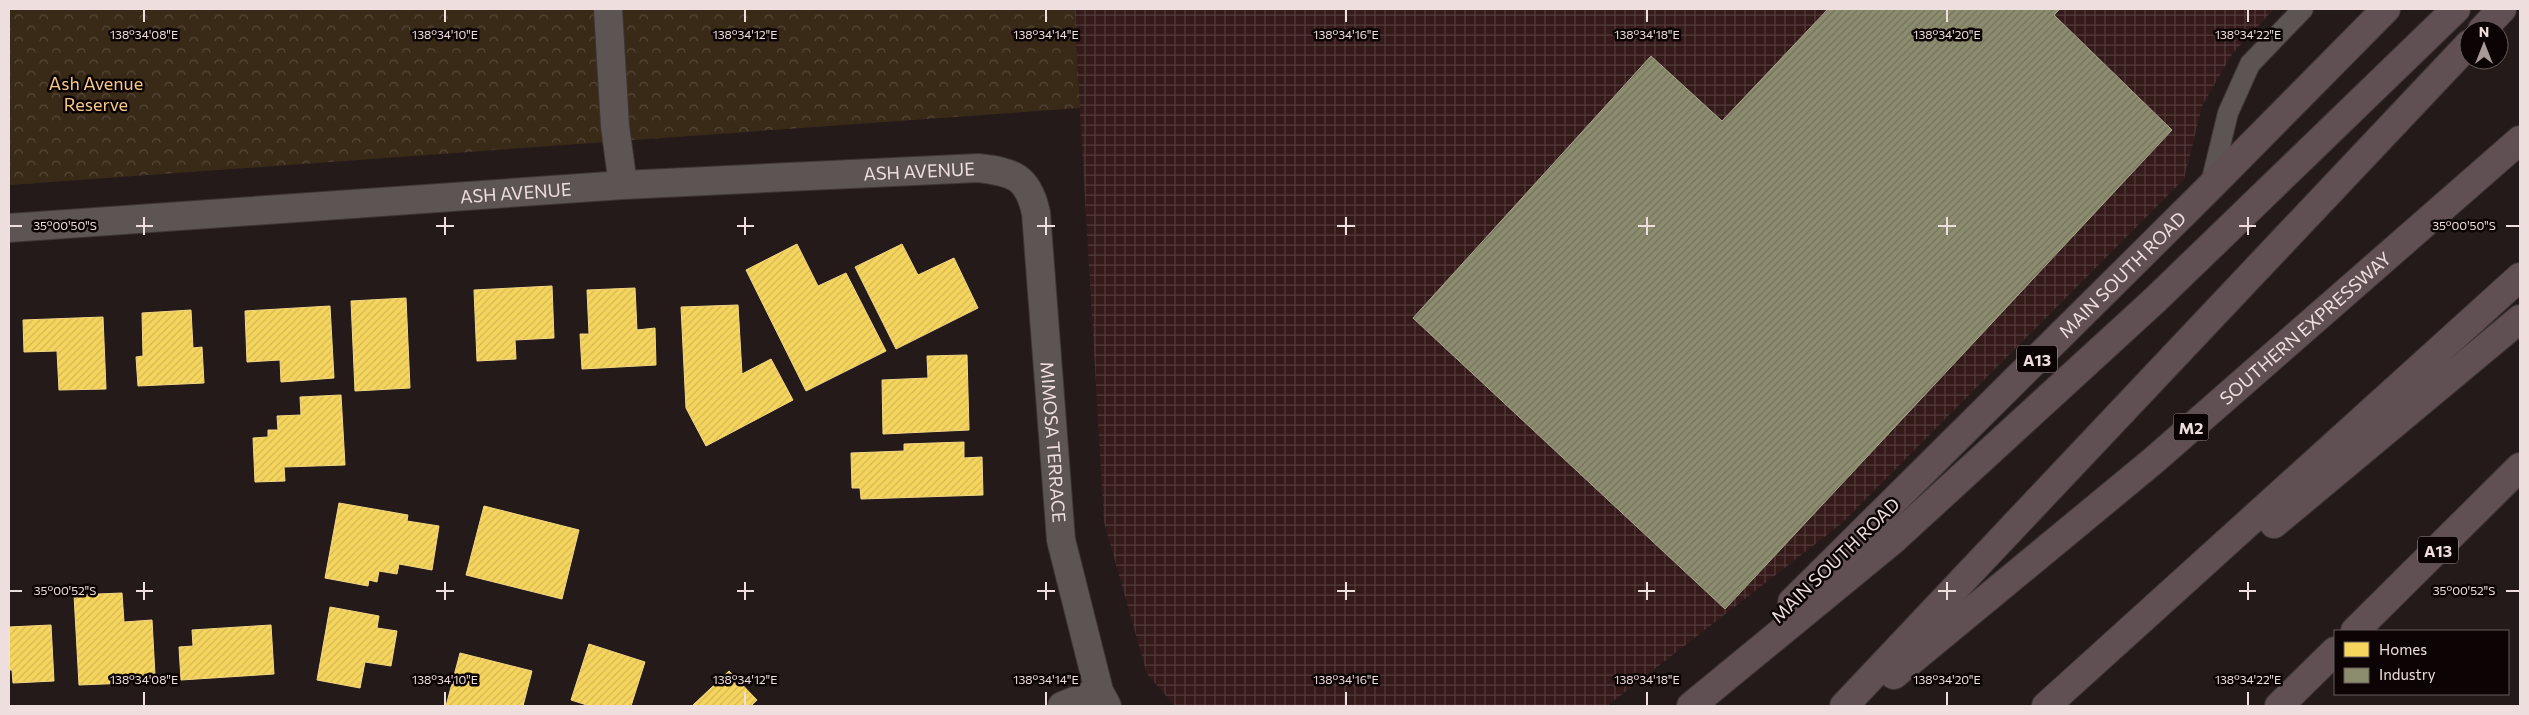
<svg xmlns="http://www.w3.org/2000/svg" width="2529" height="715" viewBox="0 0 2529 715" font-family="Commissioner,sans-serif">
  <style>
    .industrial { fill: url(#industrial-grid) }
    .park { fill: url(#park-crowns) }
    .homes { fill: url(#homes-hatch); stroke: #f4d883 }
    .industry { fill: url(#industry-hatch); stroke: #a9a58f }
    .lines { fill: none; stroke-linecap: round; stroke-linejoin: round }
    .lane-casing { stroke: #3e3535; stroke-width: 22 }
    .street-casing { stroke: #3e3535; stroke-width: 30 }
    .highway-casing { stroke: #3e3535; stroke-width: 30 }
    .lane { stroke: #5d5454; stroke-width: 20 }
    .street { stroke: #5d5454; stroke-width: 28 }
    .highway { stroke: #605054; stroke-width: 28 }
    .ticks { fill: none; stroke: #eededd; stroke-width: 2 }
    .labels { text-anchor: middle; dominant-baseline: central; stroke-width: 5; stroke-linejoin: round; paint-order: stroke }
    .shield { fill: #0c0404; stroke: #aa9d9c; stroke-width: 1 }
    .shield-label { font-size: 16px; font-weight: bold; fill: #eededd }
    .park-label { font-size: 18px; fill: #f6c98a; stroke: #0c0404 }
    .street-label { font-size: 18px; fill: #eededd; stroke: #0c0404 }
    .ticks-label { font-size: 12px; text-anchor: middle; fill: #eededd; stroke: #0c0404; stroke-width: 5; stroke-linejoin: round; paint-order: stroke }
  </style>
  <defs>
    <pattern id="industrial-grid" width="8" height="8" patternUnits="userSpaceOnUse" patternTransform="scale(1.25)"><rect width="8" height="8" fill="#351a1a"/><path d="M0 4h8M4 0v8" fill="none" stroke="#533b3b"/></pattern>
    <pattern id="park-crowns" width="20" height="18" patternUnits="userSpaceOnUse" patternTransform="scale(1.25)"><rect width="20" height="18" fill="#392a18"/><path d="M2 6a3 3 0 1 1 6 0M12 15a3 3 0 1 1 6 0" fill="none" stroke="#564839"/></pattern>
    <pattern id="homes-hatch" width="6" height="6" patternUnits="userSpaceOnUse" patternTransform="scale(1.25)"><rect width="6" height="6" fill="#f6d55c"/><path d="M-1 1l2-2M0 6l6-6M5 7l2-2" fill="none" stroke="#d3b857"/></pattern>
    <pattern id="industry-hatch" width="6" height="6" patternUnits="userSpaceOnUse" patternTransform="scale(1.25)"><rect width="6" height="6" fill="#8c8c6e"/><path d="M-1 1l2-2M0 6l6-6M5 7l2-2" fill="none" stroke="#74725f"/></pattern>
  </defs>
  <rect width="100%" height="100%" fill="#251a1a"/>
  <path class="industrial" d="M1074,9H2274L2232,54L2202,106L2184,179L1841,524L1607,706H1175L1147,674L1104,522Z"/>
  <path class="park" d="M9,9H1074L1080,108L9,185Z"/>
  <path class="homes" d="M797,244L818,286L846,273L886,351L806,391L746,270Z
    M902,244L918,275L954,258L978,308L896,349L855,267Z
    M552,286L554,338L515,340L516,359L477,361L474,290Z
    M635,288L637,330L655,328L656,365L582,369L580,334H589L587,290Z
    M406,298L410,388L355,391L351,301Z
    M738,305L742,374L771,359L793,400L706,446L686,408L681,307Z
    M330,306L334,378L281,382L280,360L247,362L245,311Z
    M191,310L193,348L202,347L204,383L138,386L136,357L143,356L142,313Z
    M103,317L106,389L59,390L57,351L24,352L23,320Z
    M967,355L969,430L883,434L882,380L928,378L927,356Z
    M341,395L345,465L284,467L285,481L255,482L253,438L268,437V430H278L277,416L301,415L300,397Z
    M964,442V458L982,457L983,495L861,499L860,488H852L851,453L904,451V444Z
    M339,503L408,515L407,521L439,526L432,570L399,564L397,574L379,571L377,582L369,580L368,586L325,578Z
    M484,506L579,530L562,599L466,575Z
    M122,593L124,622L152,620L155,675L129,677V683L79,685L74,595Z
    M330,607L379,616L377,628L397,631L391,666L365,662L360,688L317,680Z
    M51,625L54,681L13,683L12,670H9V627Z
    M271,625L274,674L181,680L179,647L193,646L192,630Z
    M589,644L645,662L631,706H590L571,700Z
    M460,653L532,671L523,706H446Z
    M729,671L757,700L751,706H692Z"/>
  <path class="industry" d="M1828,9H2060L2054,15L2172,130L1725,609L1413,318L1651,56L1722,121Z"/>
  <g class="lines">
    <g class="lane-casing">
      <path id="lane" d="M2210,187L2228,113L2250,64L2303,9"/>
    </g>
    <g class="street-casing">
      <g id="street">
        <path d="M608,9L615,126L623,185"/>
        <path id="s1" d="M9,228L623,185L978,168C1013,172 1028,176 1036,213L1061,540L1099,691L1107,706"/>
        <path d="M1062,706L1099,691"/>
      </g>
    </g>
    <g class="highway-casing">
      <g id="highway">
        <path d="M2482,30L2502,9"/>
        <path d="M2274,524L2520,319"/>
        <path id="s2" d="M1792,602L2210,187L2386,9"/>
        <path d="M2355,631L2520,467"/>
        <path id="s3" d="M1894,675L2153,461L2520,140"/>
        <path d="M1691,706L1892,541L2155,300L2456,9"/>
        <path d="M1844,706L2469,44"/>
        <path d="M2046,706L2520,277"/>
        <path d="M2279,706L2335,651"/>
      </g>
    </g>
    <use href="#lane" class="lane"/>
    <use href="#street" class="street"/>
    <use href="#highway" class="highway"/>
  </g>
  <path class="ticks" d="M144,10V22M445,10V22M745,10V22M1046,10V22M1346,10V22M1647,10V22M1947,10V22M2248,10V22M144,217V235M445,217V235M745,217V235M1046,217V235M1346,217V235M1647,217V235M1947,217V235M2248,217V235M10,226H22M136,226H153M436,226H454M737,226H754M1037,226H1055M1337,226H1355M1638,226H1655M1938,226H1956M2239,226H2256M2506,226H2519M144,582V600M445,582V600M745,582V600M1046,582V600M1346,582V600M1647,582V600M1947,582V600M2248,582V600M10,591H22M136,591H153M436,591H454M737,591H754M1037,591H1055M1337,591H1355M1638,591H1655M1938,591H1956M2239,591H2256M2506,591H2519M144,692V705M445,692V705M745,692V705M1046,692V705M1346,692V705M1647,692V705M1947,692V705M2248,692V705"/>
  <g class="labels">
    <g class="shield">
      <rect x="2017" y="345.5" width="40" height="27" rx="4"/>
      <rect x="2173.5" y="413.5" width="35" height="27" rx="4"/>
      <rect x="2418" y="536.5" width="40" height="27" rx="4"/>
    </g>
    <g class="shield-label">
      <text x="2037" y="359">A13</text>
      <text x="2191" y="427">M2</text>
      <text x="2438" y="550">A13</text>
    </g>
    <g class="park-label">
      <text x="96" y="83">Ash Avenue<tspan x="96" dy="21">Reserve</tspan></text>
    </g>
    <g class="street-label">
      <text stroke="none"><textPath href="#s1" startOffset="912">ASH AVENUE</textPath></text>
      <text stroke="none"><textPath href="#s1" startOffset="508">ASH AVENUE</textPath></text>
      <text stroke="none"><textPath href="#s2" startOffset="465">MAIN SOUTH ROAD</textPath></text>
      <text stroke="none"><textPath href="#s3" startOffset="538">SOUTHERN EXPRESSWAY</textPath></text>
      <text stroke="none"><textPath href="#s1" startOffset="1282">MIMOSA TERRACE</textPath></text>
      <text transform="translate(1835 560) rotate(-44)">MAIN SOUTH ROAD</text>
    </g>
  </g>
  <g class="ticks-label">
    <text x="144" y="39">138°34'08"E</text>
    <text x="445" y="39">138°34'10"E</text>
    <text x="745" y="39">138°34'12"E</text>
    <text x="1046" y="39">138°34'14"E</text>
    <text x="1346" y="39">138°34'16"E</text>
    <text x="1647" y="39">138°34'18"E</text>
    <text x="1947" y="39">138°34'20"E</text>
    <text x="2248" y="39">138°34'22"E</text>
    <text x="65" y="230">35°00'50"S</text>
    <text x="2464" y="230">35°00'50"S</text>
    <text x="65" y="595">35°00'52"S</text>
    <text x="2464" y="595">35°00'52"S</text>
    <text x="144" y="684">138°34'08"E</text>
    <text x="445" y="684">138°34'10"E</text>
    <text x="745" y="684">138°34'12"E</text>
    <text x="1046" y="684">138°34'14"E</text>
    <text x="1346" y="684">138°34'16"E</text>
    <text x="1647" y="684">138°34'18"E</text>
    <text x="1947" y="684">138°34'20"E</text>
    <text x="2248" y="684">138°34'22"E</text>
  </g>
  <rect width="2529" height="715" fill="none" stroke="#eededd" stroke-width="20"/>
  <rect x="2334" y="630" width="175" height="65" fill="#0c0404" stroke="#665b5b"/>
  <rect x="2344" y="642" width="25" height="15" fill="#f6d55c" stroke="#665b5b"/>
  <text x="2379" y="655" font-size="15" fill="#eededd">Homes</text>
  <rect x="2344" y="668" width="25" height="15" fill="#8c8c6e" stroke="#665b5b"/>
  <text x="2379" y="680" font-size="15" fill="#eededd">Industry</text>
  <g transform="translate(2484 45)"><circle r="24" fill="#0c0404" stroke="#665b5b"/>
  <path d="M0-4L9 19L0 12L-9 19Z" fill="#a89999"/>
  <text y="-8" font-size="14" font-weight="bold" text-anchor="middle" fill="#eededd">N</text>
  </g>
</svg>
